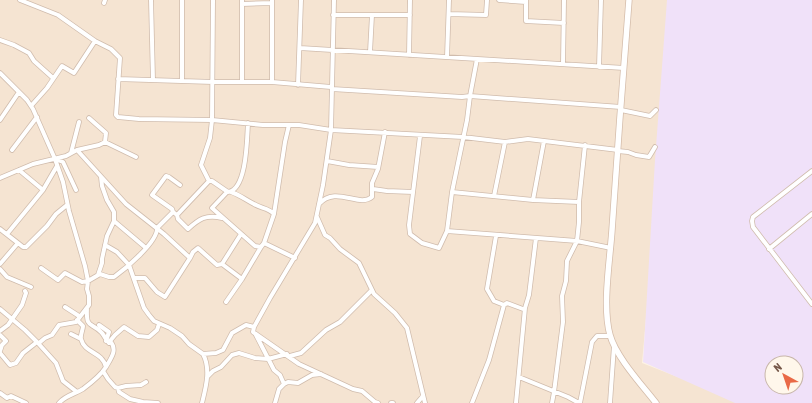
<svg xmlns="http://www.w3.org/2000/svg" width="812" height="403" viewBox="0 0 812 403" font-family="'Asap Condensed',sans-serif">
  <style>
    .residential { fill: #f5e4d2 }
    .education { fill: #f0e1f9; fill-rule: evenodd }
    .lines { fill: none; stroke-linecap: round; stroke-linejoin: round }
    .street-casing { stroke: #d0bcad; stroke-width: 5.5 }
    .secondary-casing { stroke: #d4bcaa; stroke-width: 7 }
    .street { stroke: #fff; stroke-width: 4 }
    .secondary { stroke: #fff; stroke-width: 5.5 }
  </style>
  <rect width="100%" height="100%" fill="#fdf3e4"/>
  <path class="residential" d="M0,0H668L652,251L642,363L744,403H0Z"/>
  <path class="education" d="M667,0H812V403H735L643,362L655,160ZM772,363H796V387H772Z"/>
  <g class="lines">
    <g class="street-casing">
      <path id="street" d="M20,0L58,15L95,41L111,49L120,58L116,115L118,117L139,119L212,120L263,125H299L331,130L463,137L505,142L528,139L618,150
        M151,0L153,80
        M182,0V81
        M272,0V82
        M499,0L526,2
        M526,0V21L564,23
        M104,3L105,0
        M242,4L272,3
        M449,14L486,15L487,0
        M333,15H410
        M0,40L14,45L29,53L34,61L53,78
        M300,48L624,68
        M370,52L372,15
        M409,55L410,0
        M447,57L449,0
        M563,64L564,0
        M599,67L601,0
        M0,73L27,100L33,109L55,159L63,182L69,211L85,266L88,281L87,289L89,296V305L76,322L59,325L52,335L45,338L39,343L37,342L25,330L0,309
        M118,79L213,82H272L331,87
        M242,82V0
        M298,85L301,0
        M332,89L462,97L470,96L621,107
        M31,106L47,88L62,66L74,73L95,41
        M621,110L650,116L656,110
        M89,118L106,133L105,142
        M0,120L19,92
        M289,125L285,142L274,214L264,243L295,258
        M420,136L409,225L410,234L422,243L439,248L447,231L577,241L611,248
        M12,150L37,117
        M77,150L126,204L164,234L190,258L165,297L157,292L145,278H134
        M618,151L628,152L636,155L649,157L655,147
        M71,153L79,122
        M55,159L63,162L76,190
        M327,161L349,165L378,167
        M19,170L43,190
        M812,171L753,217L752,221L753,227L812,304
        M0,178L33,164L66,156L77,150L99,145L105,142L136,157
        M209,181H212L228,192C247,190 247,138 248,123
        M373,189L387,191L413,192
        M227,192L212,208L255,246L261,247L264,243
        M231,192C240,195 246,200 254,204C260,208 269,208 274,214
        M452,192L533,200L579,202
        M494,196L505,142
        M533,200L544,141
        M319,204C336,185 359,208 372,197V183L378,169L385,132
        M173,212L172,209L152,195L166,176L169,177L180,185
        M177,215L178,219L188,229C199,219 206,214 222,218
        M317,217L325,235L330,238L340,249L359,263L374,294L395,313L407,328L425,403
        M114,221L146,248
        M0,229L23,247H26L47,226L56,214L67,205
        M447,231L452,192L467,120L470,96L477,59
        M7,234L43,190L57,166
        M496,236L487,289L494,301L504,305L507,303L523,309L525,308L529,295L536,238
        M105,245L117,252L129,265L144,308L149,315L154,321L170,328L182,336L189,344L203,354L216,353L223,350L232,333L246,325L254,327L253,332L299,364L353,389L362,391L375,402L378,403
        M769,249L812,214
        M190,258L193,252L198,248L217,265L222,264L241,234
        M0,264L18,243
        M222,264L242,279L261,247
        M41,268L58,280L65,273L82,282L88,281L100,274L109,277H114C125,269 158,242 157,228L173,212L177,215L209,181L201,165L210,138L212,120L213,0
        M0,269L7,277L31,287
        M98,275L102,263V259L107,236L114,221V212L107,200L102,186L101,177
        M226,302L242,279
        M65,307L79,316
        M87,308C86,330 91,321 102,333C105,337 106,340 109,343L110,342
        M99,325L109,332L106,341
        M254,327L270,298L315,223L323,185L331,130L334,0
        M0,331L8,325L22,305L26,293L25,291
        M71,334L81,339
        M0,335L6,341L2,345L0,351
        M256,335L274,370L280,375L284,384
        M110,341L115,335L124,327L138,336L149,337L157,330L159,324
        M0,353L10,365L16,363L23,353L37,342L56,363L63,381L77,392
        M290,356L301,353L326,330L340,322L372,290
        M106,367C111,358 118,350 110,341
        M103,371L108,379L115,387L118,388L126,386L141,385L146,382
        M208,376L213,371L221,367L232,355L239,353L255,358L268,359L287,354
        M519,377L568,397L579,403
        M118,388L119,392L130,399L143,402L158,403
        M0,393L7,398L11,396L26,403
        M59,403C66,395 75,394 83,389C91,383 101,375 106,367C102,351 85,354 81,339C80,335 83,330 83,326L77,320
        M202,403C206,387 211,369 203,354
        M275,403L279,389L284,384L288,382L298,383L312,375L321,374
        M391,403H393
        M417,403L423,396
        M472,403L489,360L504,305
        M516,403L525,308
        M552,403L554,392L563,322L562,296L566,281L567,261L577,241L579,222V202L585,145
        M580,403L592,342L597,336H610
        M610,403L614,346"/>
    </g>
    <g class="secondary-casing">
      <path id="secondary" d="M629,0C623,77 617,153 612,230C610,260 602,306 610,335C616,357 642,385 656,403"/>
    </g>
    <use href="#street" class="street"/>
    <use href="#secondary" class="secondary"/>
  </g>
  <g transform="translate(784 375) rotate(320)"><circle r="19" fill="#fff7eb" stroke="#c8b7aa"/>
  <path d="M0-3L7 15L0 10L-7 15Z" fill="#e96946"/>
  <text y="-6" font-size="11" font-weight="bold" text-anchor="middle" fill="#765849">N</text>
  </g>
</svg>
